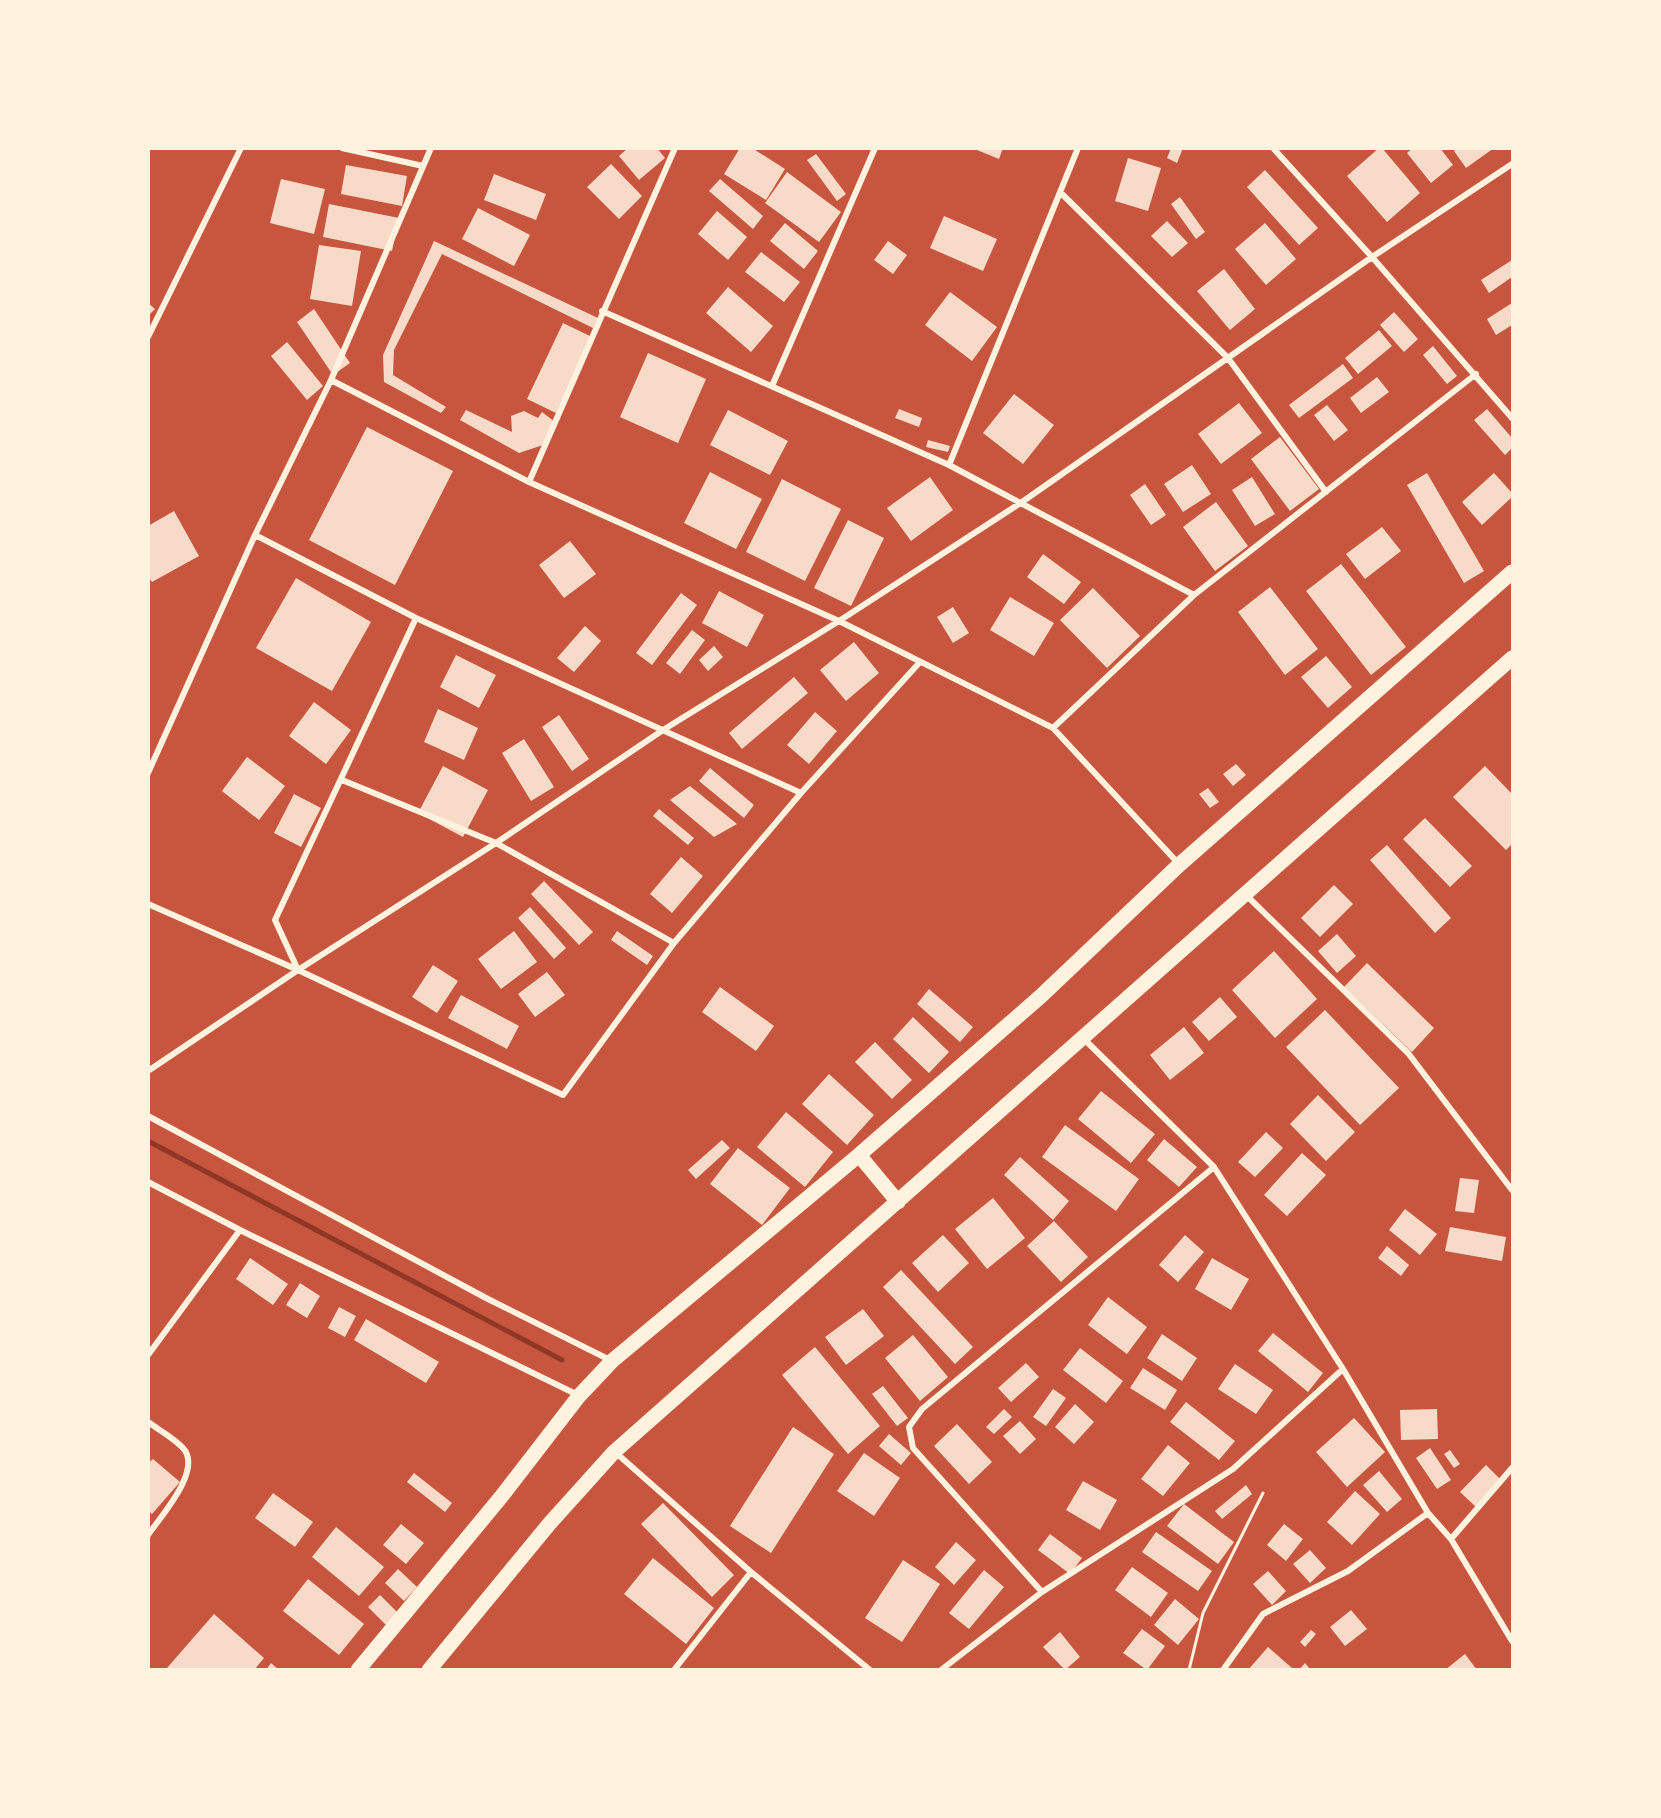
<svg xmlns="http://www.w3.org/2000/svg" width="1661" height="1818" viewBox="0 0 1661 1818" font-family="'Alegreya Sans',sans-serif">
  <style>
    .lines { fill: none; stroke-linecap: round; stroke-linejoin: round }
    .stream { stroke: #8f3625; stroke-width: 5 }
    .building { fill: #f7dbc8 }
    .path { stroke: #fff3e0; stroke-width: 3 }
    .minor { stroke: #fff3e0; stroke-width: 6 }
    .primary { stroke: #fff3e0; stroke-width: 15 }
  </style>
  <rect width="100%" height="100%" fill="#c8553d"/>
  <g class="lines">
    <path class="stream" d="M148,1141L562,1360"/>
  </g>
  <path class="building" d="M628,148H657L665,158L639,180L619,156Z
    M740,148H752L785,169L766,200L724,174Z
    M972,148H1003L999,159Z
    M1171,148H1183L1177,163L1167,158Z
    M1379,148H1382L1420,193L1387,222L1347,176Z
    M1413,148H1440L1453,165L1431,183L1407,153Z
    M1457,148H1494L1466,168L1454,151Z
    M816,154L846,194L837,201L807,160Z
    M1128,158L1161,168L1148,211L1115,201Z
    M611,164L642,196L619,219L587,187Z
    M346,165L407,176L402,206L341,194Z
    M1265,170L1318,228L1299,245L1247,187Z
    M787,172L841,212L819,242L765,203Z
    M494,174L546,194L536,220L484,200Z
    M281,179L325,189L314,234L270,223Z
    M720,179L763,216L753,229L709,191Z
    M1180,197L1205,232L1196,239L1171,204Z
    M329,204L399,218L392,251L323,237Z
    M478,208L530,235L514,266L462,239Z
    M717,211L747,237L728,260L698,234Z
    M944,216L997,239L983,271L930,248Z
    M1167,221L1188,243L1172,257L1151,236Z
    M785,223L818,251L804,269L770,241Z
    M1265,223L1296,259L1266,285L1235,249Z
    M434,241L598,318L593,328L442,254L394,350L393,375L446,407L441,413L384,382L383,355Z
    M888,241L907,255L893,274L874,260Z
    M319,245L361,251L352,306L310,299Z
    M761,252L800,282L784,302L745,272Z
    M1512,260V277L1489,293L1481,280Z
    M1224,269L1255,309L1230,330L1197,291Z
    M728,287L773,326L751,352L706,313Z
    M950,292L997,327L972,361L925,325Z
    M148,303L155,309L148,316Z
    M1512,303V325L1496,335L1487,319Z
    M314,309L350,363L333,375L297,322Z
    M1394,312L1418,339L1404,352L1380,325Z
    M563,323L592,337L556,413L527,399Z
    M1379,330L1392,346L1358,374L1345,358Z
    M287,342L323,386L307,400L271,356Z
    M1433,346L1457,376L1447,384L1423,355Z
    M648,353L706,379L678,443L620,417Z
    M1343,364L1353,378L1299,418L1289,405Z
    M1377,377L1389,392L1361,413L1350,398Z
    M1014,394L1054,425L1023,464L983,433Z
    M1239,403L1262,433L1221,464L1198,434Z
    M1327,405L1348,430L1334,441L1314,415Z
    M899,409L922,418L919,427L895,418Z
    M1487,409L1512,438V448L1505,455L1474,420Z
    M466,410L512,432L511,416L524,411L538,418L542,412L555,422L549,443L519,453L460,420Z
    M728,410L788,441L770,475L710,445Z
    M367,427L453,471L395,585L309,540Z
    M1280,437L1319,489L1290,511L1251,459Z
    M928,440L950,446L948,452L926,447Z
    M1192,465L1211,494L1183,512L1164,484Z
    M710,472L762,499L736,549L684,523Z
    M1427,473L1484,571L1464,583L1407,485Z
    M1494,473L1512,493V497L1482,525L1462,502Z
    M930,477L953,510L911,541L887,508Z
    M1252,477L1275,514L1255,526L1232,490Z
    M782,479L841,509L805,581L746,552Z
    M1145,484L1166,515L1151,525L1130,495Z
    M1216,502L1248,546L1215,571L1183,527Z
    M174,511L199,556L152,582L148,576V526Z
    M848,520L884,538L851,606L814,588Z
    M1382,527L1401,551L1365,579L1346,554Z
    M570,541L596,574L564,598L539,565Z
    M1043,554L1081,582L1064,604L1027,577Z
    M1341,564L1406,647L1371,675L1306,591Z
    M296,578L371,622L332,691L256,648Z
    M1270,587L1318,649L1285,675L1238,612Z
    M1093,588L1140,636L1107,668L1060,620Z
    M719,591L764,615L747,647L702,623Z
    M681,593L697,605L652,665L636,653Z
    M1010,597L1054,623L1034,656L990,630Z
    M953,607L969,633L953,643L937,617Z
    M585,626L601,641L574,672L557,658Z
    M692,630L705,640L680,674L666,663Z
    M854,642L879,673L846,701L820,670Z
    M714,646L723,657L708,671L699,660Z
    M456,655L496,675L479,708L440,687Z
    M1326,656L1352,687L1328,708L1301,677Z
    M794,677L808,693L742,749L729,733Z
    M314,702L351,730L326,764L289,736Z
    M438,709L478,728L464,760L424,742Z
    M815,712L837,731L809,764L787,745Z
    M559,715L589,759L572,771L542,727Z
    M524,739L554,787L531,801L502,753Z
    M247,757L285,786L259,820L222,791Z
    M1236,764L1246,775L1233,786L1223,774Z
    M443,766L488,790L463,837L418,813Z
    M1485,766L1512,794V844L1506,850L1453,797Z
    M710,768L754,805L744,818L699,781Z
    M690,786L737,824L714,837L670,800Z
    M1208,788L1219,802L1210,808L1199,794Z
    M294,794L321,808L301,847L274,833Z
    M659,809L694,838L688,845L653,816Z
    M1425,818L1472,866L1450,887L1403,839Z
    M1387,845L1451,918L1435,933L1370,860Z
    M681,857L703,876L672,913L650,894Z
    M544,881L593,932L579,945L531,894Z
    M1334,885L1353,904L1320,937L1301,918Z
    M530,907L566,948L554,959L518,918Z
    M514,931L537,962L501,989L478,959Z
    M617,931L653,956L647,965L611,940Z
    M1337,934L1356,956L1337,973L1318,951Z
    M1274,951L1317,999L1275,1038L1232,990Z
    M1367,963L1434,1028L1412,1052L1344,987Z
    M433,965L458,981L437,1013L412,997Z
    M547,972L565,995L535,1017L518,994Z
    M720,987L774,1026L756,1051L702,1012Z
    M929,989L973,1027L960,1042L917,1004Z
    M461,995L519,1026L507,1049L448,1018Z
    M1220,997L1237,1017L1209,1041L1192,1022Z
    M1325,1010L1399,1088L1360,1125L1286,1047Z
    M913,1017L949,1052L929,1073L893,1039Z
    M1184,1027L1204,1053L1170,1080L1150,1055Z
    M875,1042L912,1080L892,1099L855,1062Z
    M829,1074L874,1115L847,1145L802,1104Z
    M1101,1091L1155,1134L1131,1163L1078,1119Z
    M1318,1095L1355,1132L1326,1161L1290,1124Z
    M786,1112L833,1152L805,1187L757,1147Z
    M1065,1125L1139,1179L1116,1211L1042,1157Z
    M1266,1132L1283,1148L1255,1177L1238,1162Z
    M1164,1139L1197,1167L1179,1187L1147,1160Z
    M722,1140L730,1148L696,1179L688,1170Z
    M738,1148L790,1188L762,1225L710,1184Z
    M1302,1153L1326,1175L1287,1216L1264,1195Z
    M1020,1157L1069,1201L1053,1220L1004,1175Z
    M1460,1178L1479,1180L1474,1213L1455,1211Z
    M993,1198L1025,1238L987,1269L955,1229Z
    M1405,1209L1437,1234L1420,1255L1389,1230Z
    M1054,1221L1088,1257L1061,1282L1027,1246Z
    M1450,1227L1506,1237L1502,1261L1445,1251Z
    M943,1235L969,1263L938,1292L912,1263Z
    M1185,1235L1204,1252L1178,1282L1159,1265Z
    M1387,1246L1409,1265L1401,1276L1378,1258Z
    M250,1258L288,1284L273,1305L236,1279Z
    M1212,1258L1249,1279L1231,1310L1195,1289Z
    M901,1270L973,1347L955,1364L883,1287Z
    M300,1283L320,1296L307,1318L286,1305Z
    M1108,1297L1147,1327L1127,1354L1088,1325Z
    M339,1307L356,1316L345,1337L328,1328Z
    M863,1309L884,1336L846,1365L825,1337Z
    M366,1319L439,1362L426,1383L354,1340Z
    M1273,1333L1323,1373L1308,1392L1258,1351Z
    M1162,1334L1197,1358L1182,1381L1147,1358Z
    M913,1335L948,1377L920,1401L885,1358Z
    M815,1347L880,1426L848,1454L782,1375Z
    M1080,1348L1123,1381L1106,1403L1063,1370Z
    M1026,1363L1039,1377L1011,1402L998,1388Z
    M1235,1364L1273,1390L1256,1414L1218,1389Z
    M1143,1368L1177,1390L1165,1410L1130,1388Z
    M883,1386L908,1418L897,1426L872,1394Z
    M1053,1389L1066,1398L1046,1426L1033,1417Z
    M1186,1402L1235,1441L1219,1460L1170,1422Z
    M1075,1404L1094,1422L1074,1444L1055,1427Z
    M1004,1409L1012,1417L994,1434L986,1427Z
    M1437,1409L1438,1439L1401,1440L1400,1410Z
    M1354,1418L1385,1452L1347,1487L1316,1452Z
    M1020,1421L1036,1439L1020,1454L1003,1436Z
    M957,1424L992,1462L969,1484L934,1446Z
    M793,1427L834,1454L771,1553L730,1526Z
    M889,1434L911,1453L901,1465L879,1446Z
    M1168,1445L1190,1463L1163,1496L1141,1479Z
    M1430,1448L1451,1480L1437,1489L1416,1458Z
    M1450,1450L1460,1464L1454,1468L1444,1454Z
    M864,1453L900,1478L874,1516L837,1491Z
    M153,1459L180,1482L152,1514L148,1511V1463Z
    M1486,1465L1502,1481L1476,1507L1460,1492Z
    M1379,1471L1402,1499L1387,1512L1363,1485Z
    M414,1473L452,1503L445,1512L407,1482Z
    M1083,1481L1117,1500L1100,1530L1066,1510Z
    M1246,1485L1252,1494L1222,1519L1215,1511Z
    M1355,1491L1380,1514L1352,1545L1327,1522Z
    M273,1493L313,1522L295,1547L255,1518Z
    M663,1503L734,1575L712,1597L641,1524Z
    M1184,1504L1234,1542L1218,1564L1167,1526Z
    M401,1524L424,1543L406,1564L383,1545Z
    M1284,1524L1303,1539L1286,1561L1267,1545Z
    M336,1527L384,1567L359,1596L312,1557Z
    M1156,1532L1212,1571L1198,1591L1142,1552Z
    M1050,1534L1082,1558L1070,1574L1038,1550Z
    M956,1542L976,1560L954,1585L935,1567Z
    M1310,1550L1326,1568L1310,1583L1293,1564Z
    M653,1558L714,1608L686,1644L624,1594Z
    M903,1560L940,1584L902,1642L865,1618Z
    M1132,1567L1168,1593L1151,1617L1115,1590Z
    M398,1569L417,1587L404,1601L385,1583Z
    M984,1570L1004,1587L969,1629L949,1613Z
    M1268,1571L1286,1591L1272,1605L1253,1584Z
    M308,1579L364,1624L339,1655L283,1611Z
    M380,1595L398,1613L386,1625L368,1607Z
    M1175,1599L1199,1619L1178,1645L1154,1625Z
    M1351,1610L1367,1629L1345,1646L1330,1627Z
    M214,1614L264,1658L254,1670H169L167,1668Z
    M1142,1629L1165,1646L1147,1670L1123,1653Z
    M1311,1630L1316,1634L1305,1647L1300,1642Z
    M1060,1632L1080,1657L1065,1670L1043,1647Z
    M1268,1647L1292,1668L1291,1670H1248Z
    M1465,1654L1477,1670H1445Z
    M271,1663L279,1670H266Z
    M1305,1663L1311,1670H1299Z"/>
  <g class="lines">
    <path class="path" d="M1189,1670L1203,1613L1263,1493"/>
    <path class="minor" d="M342,148L423,166
      M1273,148L1372,257L1512,418
      M1060,192L1228,358L1326,492
      M602,311L949,465L1194,595
      M148,337L241,148
      M331,380L529,482L839,621L1053,728L1178,863
      M772,386L875,148
      M949,465L1078,148
      M529,482L675,148
      M255,535L416,618L801,793
      M1053,728L1194,595L1476,374
      M148,773L255,535L331,380L431,148
      M342,780L496,843L674,943
      M1245,894L1408,1053L1512,1190
      M148,904L298,970L563,1095L674,943L801,793L920,662
      M298,970L275,920L416,618
      M1084,1039L1214,1167L1343,1369L1428,1513L1451,1539L1512,1641
      M148,1071L298,970L496,843L663,730L839,621L1022,502L1372,257L1512,164
      M148,1116L486,1298L612,1361
      M148,1182L240,1230L578,1395
      M148,1355L240,1230
      M148,1422C159,1430 174,1438 183,1448C203,1470 161,1516 148,1535
      M615,1452L751,1572L870,1670
      M1451,1539L1512,1468
      M1042,1592L913,1448L909,1427L922,1409L1214,1167
      M674,1670L751,1572
      M941,1670L1042,1592L1233,1469L1343,1369
      M1223,1670L1263,1614L1348,1571L1428,1513"/>
    <path class="primary" d="M859,1155L898,1202
      M358,1670L501,1497L579,1396L612,1361L859,1155L1041,996L1179,865L1512,572
      M429,1670L550,1523L614,1452L1512,658"/>
  </g>
  <rect width="1661" height="1818" fill="none" stroke="#fff3e0" stroke-width="300"/>
</svg>
